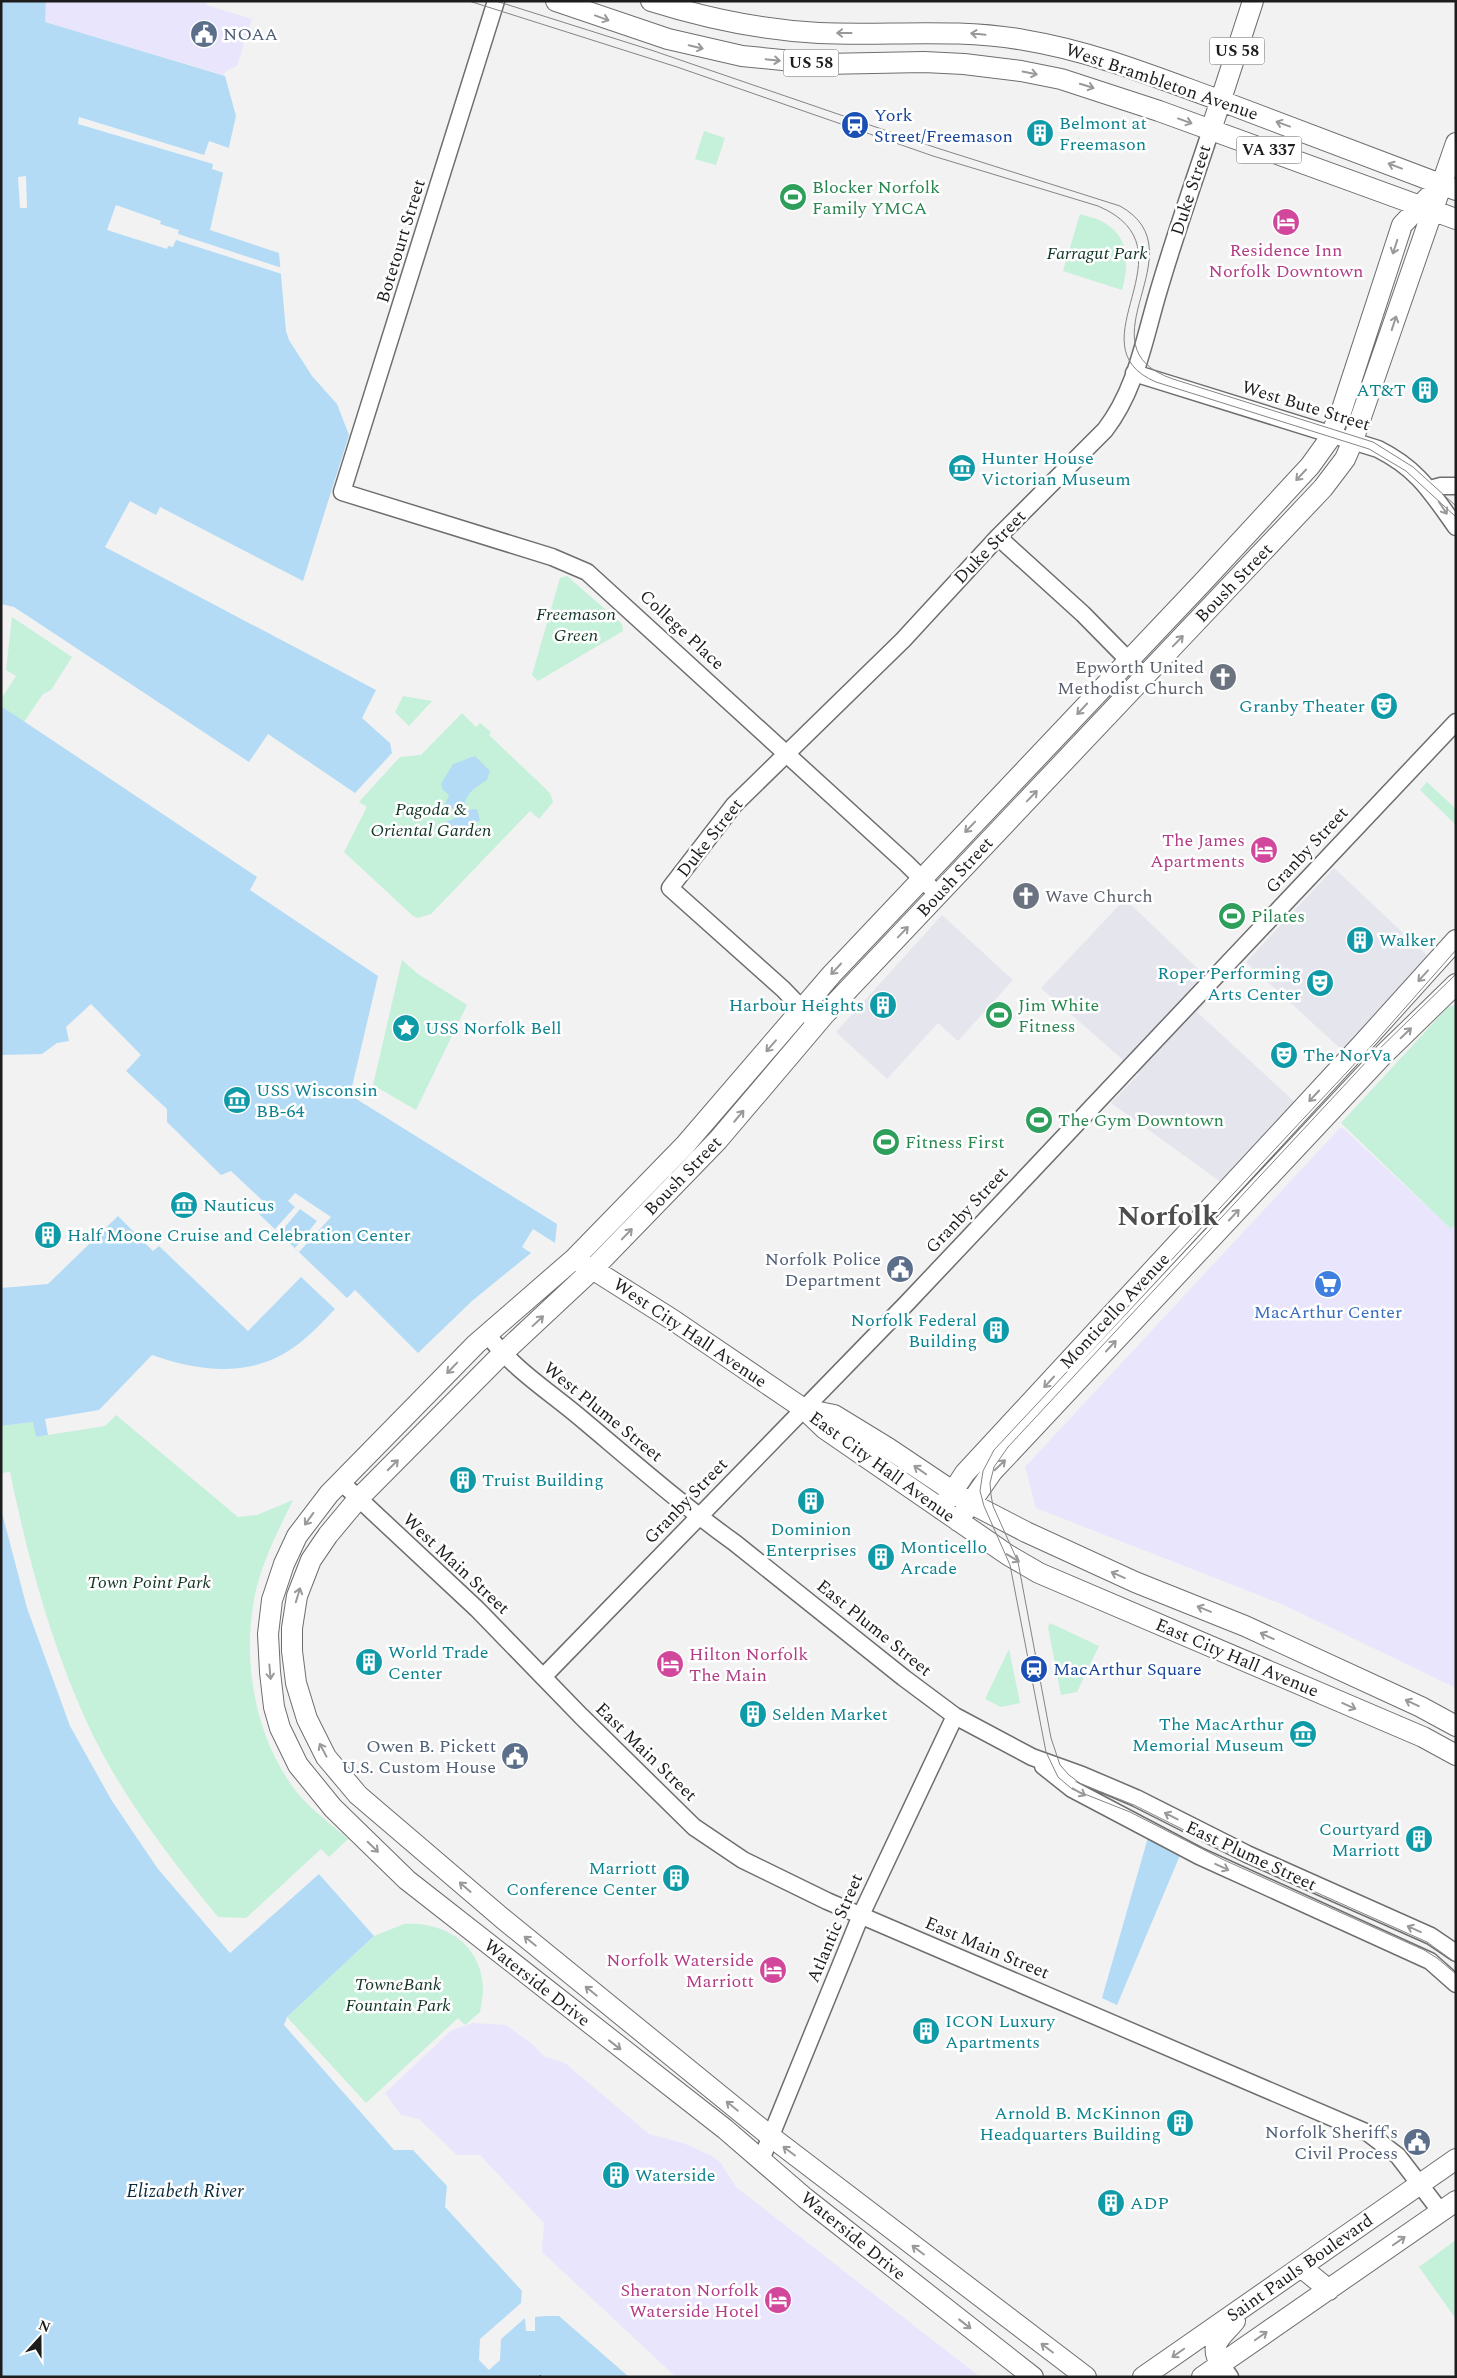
<svg xmlns="http://www.w3.org/2000/svg" width="1457" height="2378" viewBox="0 0 1457 2378" font-family="Spectral,serif">
  <style>
    .commercial { fill: #e8e5fc }
    .built { fill: #e5e5ee }
    .green { fill: #c5f0d9 }
    .water { fill: #b3dbf5 }
    .pier { fill: #f2f2f3 }
    .lines { fill: none; stroke-linecap: round; stroke-linejoin: round }
    .ferry { stroke: #0a2c3f; stroke-width: 1; stroke-dasharray: 6 5; stroke-linecap: butt }
    .minor-casing { stroke: #6e6e6f; stroke-width: 19 }
    .major-casing { stroke: #6e6e6f; stroke-width: 22 }
    .minor { stroke: #fff; stroke-width: 16 }
    .major { stroke: #fff; stroke-width: 20 }
    .tram { stroke: #848484; stroke-width: 1 }
    .oneway { stroke: #999 }
    .labels { text-anchor: middle; dominant-baseline: central; stroke-width: 5; stroke-linejoin: round; paint-order: stroke }
    .shield { fill: #fff; stroke: #616161; stroke-width: 1 }
    .shield-label { font-size: 16px; font-weight: bold; fill: #1d1d1d }
    .service-label { font-size: 18px; fill: #4e5e75; stroke: #fff; text-anchor: end }
    .street-label { font-size: 18px; fill: #1d1d1d; stroke: #fff }
    .transit-label { font-size: 18px; fill: #164399; stroke: #fff; text-anchor: start }
    .culture-label { font-size: 18px; fill: #0d838f; stroke: #fff; text-anchor: start }
    .leisure-label { font-size: 18px; fill: #27864d; stroke: #fff; text-anchor: start }
    .hotel-label { font-size: 18px; fill: #b23c85; stroke: #fff; text-anchor: end }
    .park-label { font-size: 18px; font-style: italic; fill: #113525; stroke: #fff }
    .worship-label { font-size: 18px; fill: #5b616d; stroke: #fff; text-anchor: end }
    .shop-label { font-size: 18px; fill: #366cbe; stroke: #fff }
    .water-label { font-size: 19px; font-style: italic; fill: #0a2c3f; stroke: #fff }
    .town-label { font-size: 28px; font-weight: bold; fill: #4d4d4e; stroke: #fff }
  </style>
  <rect width="100%" height="100%" fill="#f2f2f3"/>
  <path class="commercial" d="M46,1H207L206,5L252,19L237,66L226,71L224,75L45,22Z
    M1340,1128L1344,1129L1451,1229L1456,1224V1688L1284,1605L1036,1508L1025,1467Z
    M473,2023L506,2025L531,2043L545,2057L565,2063L649,2134L683,2143L712,2156L720,2162L736,2187L980,2377H676L542,2252L544,2223L480,2155H457L419,2119L401,2115L385,2093L452,2030Z"/>
  <path class="built" d="M1334,868L1431,959L1344,1052L1246,962Z
    M1125,899L1218,988L1197,1012L1299,1106L1225,1185L1111,1103L1139,1074L1041,988Z
    M942,915L1013,980L958,1041L938,1023L887,1079L836,1032Z"/>
  <path class="green" d="M704,131L725,138L716,165L695,159Z
    M1080,214C1088,217 1097,218 1103,222C1130,236 1129,265 1122,290L1063,271Z
    M567,576L622,624L623,631L538,681L532,675L560,578Z
    M12,617L72,657L51,690L43,694L24,722L1,706V699L16,676L6,670Z
    M403,696L432,701L409,726L395,712Z
    M462,713L476,727L480,723L491,732L489,735L550,793L553,802L539,819L530,811L431,914L418,918L413,916L344,852L367,807L359,802L400,757L421,755Z
    M1427,782L1456,809V825L1420,790Z
    M402,960L418,974L467,1005L416,1110L373,1085Z
    M1456,1005V1224L1451,1229L1341,1123L1448,1007Z
    M116,1415L238,1517L257,1515L293,1500C277,1533 258,1569 253,1606C243,1669 257,1739 295,1790C310,1809 331,1824 348,1839L329,1857L321,1849L246,1918L218,1917C170,1858 123,1798 90,1729C52,1648 28,1559 10,1472L1,1473V1426L33,1422L36,1437L105,1426Z
    M1050,1623L1099,1646L1077,1692L1061,1695L1048,1627Z
    M1009,1649L1020,1703L1001,1707L985,1699Z
    M404,1924C444,1921 482,1944 483,1989C483,1996 481,2005 480,2012L465,2025L458,2018L366,2103L287,2017L374,1936Z
    M1456,2240V2319L1419,2267Z"/>
  <path class="water" d="M1,1H46L45,22L225,76L236,116L210,230L279,253L286,331L289,340L312,376L337,404L349,435L303,581L160,507L156,515L130,501L105,547L376,690L362,718L390,743L392,753L355,793L268,734L249,762L14,607L1,604Z
    M1,706L257,877L250,890L378,976L350,1095L557,1224L555,1243L533,1229L522,1247L531,1253L472,1301L418,1353L355,1290L347,1298L259,1214L263,1201L231,1171L221,1175L167,1122V1109L126,1071L141,1055L91,1004L66,1027L69,1041L57,1043L42,1054L1,1055Z
    M475,756L490,771L487,780C475,788 468,791 464,805L467,810L477,809L480,820L457,834L450,832L446,822L455,818L458,808L454,809L445,805L449,795L443,790L441,784L453,764Z
    M118,1216L153,1251L159,1246L248,1331L301,1277L335,1309C326,1318 317,1328 308,1336C261,1379 207,1374 152,1355L99,1410L45,1419L48,1435L36,1437L33,1422L1,1426V1288L48,1284Z
    M1,1509L27,1608L70,1726L112,1801L158,1869L230,1953L319,1874L374,1936L287,2017L284,2025L394,2150H413L447,2186L445,2207L545,2316H559L629,2377H1Z
    M1149,1834L1181,1853L1117,2005L1102,1998Z"/>
  <path class="pier" d="M79,117L204,155L209,141L229,148L224,173L212,169L213,164L78,124Z
    M26,176L27,208H20L18,177Z
    M116,205L161,221L160,224L179,230L178,234L282,268V274L176,240L173,247L168,246L167,249L107,230Z
    M295,1193L331,1217L299,1252L295,1248L317,1221L300,1209L280,1233L275,1229L295,1207L288,1201Z
    M522,2289L546,2316L535,2317V2331H526L525,2318L501,2339L500,2360L489,2370L479,2360L480,2339L521,2303Z"/>
  <g class="lines">
    <path class="ferry" d="M540,2375L541,2377"/>
    <g class="minor-casing">
      <path id="minor" d="M496,1L342,492L552,557L587,572L907,864L938,895
        M1134,373L1378,449C1418,469 1431,492 1456,527
        M1430,489L1441,486H1456
        M998,537L1083,614L1145,677
        M810,1017L783,989L670,888L734,805L903,640L998,537L1105,430C1136,390 1144,340 1158,293C1174,238 1193,184 1211,130
        M487,1334C514,1370 549,1391 583,1420C633,1462 682,1505 735,1543L904,1678L955,1716L1032,1757L1082,1775L1136,1798L1247,1854L1431,1936L1456,1953
        M341,1482L477,1609L581,1716L694,1827L743,1860L827,1901L1368,2133L1398,2156L1441,2212
        M543,1677L907,1303L1456,722
        M1043,1766L1072,1789L1199,1856L1430,1961L1456,1984
        M761,2160L861,1915L955,1716
        M1221,2364L1230,2377"/>
    </g>
    <g class="major-casing">
      <path id="major" d="M556,1L668,39L742,56L823,64L924,62L964,64L1021,71L1061,79L1159,111L1456,219
        M651,1C705,18 762,30 819,33C888,36 956,28 1024,40C1091,51 1153,76 1216,99C1296,129 1376,159 1456,190
        M1211,130L1253,1
        M583,1263L673,1320L804,1409L825,1429L1008,1555L1039,1573L1423,1737L1456,1755
        M804,1409L834,1415L888,1448L970,1503L1026,1532L1135,1582L1245,1626L1421,1707L1456,1726
        M941,1509L965,1473L1362,1044L1456,940
        M958,1521L992,1472L1384,1054L1456,984
        M1301,2267L1329,2290
        M1221,2364C1207,2344 1223,2336 1235,2321
        M1033,2377L805,2198L725,2129L407,1880L333,1808L298,1765L280,1728L274,1707L270,1672L268,1634L272,1600L284,1564L297,1536L329,1494L476,1344L575,1258L685,1145L832,974L1202,583L1310,466L1328,441L1342,409L1402,225L1434,191
        M1086,2377L770,2136L502,1918L358,1795L326,1757L307,1719L296,1683L292,1651V1628L297,1596L311,1560L328,1535L358,1499L502,1354L593,1269L718,1140L825,1014L1323,488L1345,459L1352,443L1456,143
        M1143,2377L1456,2159
        M1202,2377L1456,2201"/>
    </g>
    <use href="#minor" class="minor"/>
    <use href="#major" class="major"/>
    <path class="tram" d="M469,1L677,67L933,156L1098,206C1199,249 1069,345 1156,382L1369,449L1406,471L1456,517
      M496,1L651,50L937,148L1120,206C1202,252 1076,346 1173,379L1373,442L1413,467L1456,506
      M1456,950L1375,1042L994,1450L983,1471L980,1491L984,1506L1010,1565L1046,1752L1058,1777L1072,1789L1130,1812L1224,1860L1424,1950L1437,1958L1456,1974
      M1456,974L1367,1061L1008,1447L994,1467L990,1483L991,1495L993,1506L1018,1562L1051,1738L1060,1765L1069,1775L1081,1784L1134,1805L1246,1861L1427,1942L1456,1963"/>
  </g>
  <defs><path id="oneway-shaft" d="M-6 0H5M1.5-3L5.5 0L1.5 3" fill="none" stroke-width="1.6" stroke-linecap="round" stroke-linejoin="round" transform="scale(1.25)"/></defs>
  <g class="oneway">
    <use href="#oneway-shaft" transform="translate(602 18) rotate(20)"/>
    <use href="#oneway-shaft" transform="translate(844 33) rotate(-180)"/>
    <use href="#oneway-shaft" transform="translate(978 34) rotate(-174)"/>
    <use href="#oneway-shaft" transform="translate(696 47) rotate(13)"/>
    <use href="#oneway-shaft" transform="translate(773 60) rotate(6)"/>
    <use href="#oneway-shaft" transform="translate(1030 73) rotate(11)"/>
    <use href="#oneway-shaft" transform="translate(1087 86) rotate(17)"/>
    <use href="#oneway-shaft" transform="translate(1185 121) rotate(20)"/>
    <use href="#oneway-shaft" transform="translate(1283 124) rotate(-160)"/>
    <use href="#oneway-shaft" transform="translate(1395 166) rotate(-159)"/>
    <use href="#oneway-shaft" transform="translate(1395 247) rotate(108)"/>
    <use href="#oneway-shaft" transform="translate(1394 323) rotate(-72)"/>
    <use href="#oneway-shaft" transform="translate(1301 475) rotate(133)"/>
    <use href="#oneway-shaft" transform="translate(1443 508) rotate(57)"/>
    <use href="#oneway-shaft" transform="translate(1178 641) rotate(-46)"/>
    <use href="#oneway-shaft" transform="translate(1082 709) rotate(133)"/>
    <use href="#oneway-shaft" transform="translate(1032 796) rotate(-46)"/>
    <use href="#oneway-shaft" transform="translate(970 827) rotate(134)"/>
    <use href="#oneway-shaft" transform="translate(903 932) rotate(-46)"/>
    <use href="#oneway-shaft" transform="translate(836 969) rotate(133)"/>
    <use href="#oneway-shaft" transform="translate(1423 976) rotate(132)"/>
    <use href="#oneway-shaft" transform="translate(1406 1033) rotate(-44)"/>
    <use href="#oneway-shaft" transform="translate(771 1046) rotate(131)"/>
    <use href="#oneway-shaft" transform="translate(1314 1096) rotate(133)"/>
    <use href="#oneway-shaft" transform="translate(739 1116) rotate(-50)"/>
    <use href="#oneway-shaft" transform="translate(1234 1215) rotate(-47)"/>
    <use href="#oneway-shaft" transform="translate(627 1234) rotate(-46)"/>
    <use href="#oneway-shaft" transform="translate(538 1321) rotate(-43)"/>
    <use href="#oneway-shaft" transform="translate(1111 1346) rotate(-47)"/>
    <use href="#oneway-shaft" transform="translate(452 1368) rotate(134)"/>
    <use href="#oneway-shaft" transform="translate(1049 1382) rotate(133)"/>
    <use href="#oneway-shaft" transform="translate(393 1465) rotate(-45)"/>
    <use href="#oneway-shaft" transform="translate(1000 1465) rotate(-44)"/>
    <use href="#oneway-shaft" transform="translate(920 1470) rotate(-145)"/>
    <use href="#oneway-shaft" transform="translate(309 1519) rotate(126)"/>
    <use href="#oneway-shaft" transform="translate(1013 1558) rotate(31)"/>
    <use href="#oneway-shaft" transform="translate(1118 1575) rotate(-156)"/>
    <use href="#oneway-shaft" transform="translate(298 1595) rotate(-73)"/>
    <use href="#oneway-shaft" transform="translate(1204 1609) rotate(-158)"/>
    <use href="#oneway-shaft" transform="translate(1267 1636) rotate(-155)"/>
    <use href="#oneway-shaft" transform="translate(270 1672) rotate(85)"/>
    <use href="#oneway-shaft" transform="translate(1412 1703) rotate(-155)"/>
    <use href="#oneway-shaft" transform="translate(1349 1706) rotate(24)"/>
    <use href="#oneway-shaft" transform="translate(323 1750) rotate(-118)"/>
    <use href="#oneway-shaft" transform="translate(1079 1792) rotate(29)"/>
    <use href="#oneway-shaft" transform="translate(1171 1816) rotate(-153)"/>
    <use href="#oneway-shaft" transform="translate(373 1847) rotate(44)"/>
    <use href="#oneway-shaft" transform="translate(1222 1867) rotate(25)"/>
    <use href="#oneway-shaft" transform="translate(465 1887) rotate(-139)"/>
    <use href="#oneway-shaft" transform="translate(1414 1929) rotate(-156)"/>
    <use href="#oneway-shaft" transform="translate(530 1941) rotate(-141)"/>
    <use href="#oneway-shaft" transform="translate(591 1991) rotate(-141)"/>
    <use href="#oneway-shaft" transform="translate(615 2045) rotate(38)"/>
    <use href="#oneway-shaft" transform="translate(732 2106) rotate(-141)"/>
    <use href="#oneway-shaft" transform="translate(789 2151) rotate(-143)"/>
    <use href="#oneway-shaft" transform="translate(1399 2241) rotate(-35)"/>
    <use href="#oneway-shaft" transform="translate(918 2250) rotate(-143)"/>
    <use href="#oneway-shaft" transform="translate(965 2324) rotate(38)"/>
    <use href="#oneway-shaft" transform="translate(1261 2336) rotate(-35)"/>
    <use href="#oneway-shaft" transform="translate(1047 2348) rotate(-143)"/>
    <use href="#oneway-shaft" transform="translate(1178 2353) rotate(145)"/>
  </g>
  <defs>
    <g id="civic-disc" transform="scale(1.4375)"><circle r="9.5" fill="#5c6f8a" stroke="#fff"/><path d="M-.6-6.5H3V-4.5H.6V-3L4-1V1h2V6H-6V1h2V-1L-.6-3ZM-1.2 2.5V6h2.4V2.5Z" fill="#fff"/></g>
    <g id="station-disc" transform="scale(1.4375)"><circle r="9.5" fill="#1a4fb4" stroke="#fff"/><path d="M-3-6H3Q5-6 5-4V2Q5 4 3 4L4.5 6H3L1.5 4h-3L-3 6H-4.5L-3 4Q-5 4-5 2V-4Q-5-6-3-6ZM-3.5-4v3h7v-3ZM-3.5 1v1.5H-2V1ZM2 1v1.5H3.5V1Z" fill="#fff"/></g>
    <g id="building-disc" transform="scale(1.4375)"><circle r="9.5" fill="#0f9aa8" stroke="#fff"/><path d="M-4-6H4V6H1V3H-1V6H-4ZM-2.5-4.3h1.7v1.8h-1.7ZM.8-4.3h1.7v1.8H.8ZM-2.5-1h1.7V.8h-1.7ZM.8-1h1.7V.8H.8Z" fill="#fff"/></g>
    <g id="stadium-disc" transform="scale(1.4375)"><circle r="9.5" fill="#2e9e5b" stroke="#fff"/><path d="M0-5a6.5 5 0 1 0 0 10a6.5 5 0 1 0 0-10ZM-3.5-1.8h7v3.6h-7Z" fill="#fff"/></g>
    <g id="hotel-disc" transform="scale(1.4375)"><circle r="9.5" fill="#d1479c" stroke="#fff"/><path d="M-6-4.5h1.5V1H6V5H4.5V3h-9V5H-6ZM-4 0a1.8 1.8 0 1 1 3.6 0ZM.5 0V-2.5h3Q6-2.5 6 0Z" fill="#fff"/></g>
    <g id="museum-disc" transform="scale(1.4375)"><circle r="9.5" fill="#0f9aa8" stroke="#fff"/><path d="M0-6L6-3V-2H-6V-3ZM-5-1h2V3h-2ZM-1-1h2V3h-2ZM3-1h2V3H3ZM-6 4H6V6H-6Z" fill="#fff"/></g>
    <g id="church-disc" transform="scale(1.4375)"><circle r="9.5" fill="#6b7280" stroke="#fff"/><path d="M-1.2-6h2.4v3.5h3.3v2.4h-3.3V6h-2.4V-.1h-3.3v-2.4h3.3Z" fill="#fff"/></g>
    <g id="theatre-disc" transform="scale(1.4375)"><circle r="9.5" fill="#0f9aa8" stroke="#fff"/><path d="M-5-5.5Q0-4 5-5.5V0Q5 5 0 6Q-5 5-5 0ZM-3.3-2.5H-1v1.5H-3.3ZM1-2.5H3.3v1.5H1ZM-2.8 1Q0 5.5 2.8 1Z" fill="#fff"/></g>
    <g id="sight-disc" transform="scale(1.4375)"><circle r="9.5" fill="#0f9aa8" stroke="#fff"/><path d="M0-6L1.8-2.2L6-1.7L2.9 1.2L3.7 5.4L0 3.3L-3.7 5.4L-2.9 1.2L-6-1.7L-1.8-2.2Z" fill="#fff"/></g>
    <g id="supermarket-disc" transform="scale(1.4375)"><circle r="9.5" fill="#3f7fe0" stroke="#fff"/><path d="M-6-5.5h2.5l.6 2H6L4.5 2H-2.5L-4.4-4H-6ZM-1.5 3.2a1.3 1.3 0 1 0 .1 0ZM3 3.2a1.3 1.3 0 1 0 .1 0Z" fill="#fff"/></g>
  </defs>
  <g fill-rule="evenodd">
    <use href="#civic-disc" x="204" y="34"/>
    <use href="#station-disc" x="855" y="125"/>
    <use href="#building-disc" x="1040" y="133"/>
    <use href="#stadium-disc" x="793" y="197"/>
    <use href="#hotel-disc" x="1286" y="222"/>
    <use href="#building-disc" x="1425" y="390"/>
    <use href="#museum-disc" x="962" y="468"/>
    <use href="#church-disc" x="1223" y="677"/>
    <use href="#theatre-disc" x="1384" y="706"/>
    <use href="#hotel-disc" x="1264" y="850"/>
    <use href="#church-disc" x="1026" y="896"/>
    <use href="#stadium-disc" x="1232" y="916"/>
    <use href="#building-disc" x="1360" y="940"/>
    <use href="#theatre-disc" x="1320" y="983"/>
    <use href="#building-disc" x="883" y="1005"/>
    <use href="#stadium-disc" x="999" y="1015"/>
    <use href="#sight-disc" x="406" y="1028"/>
    <use href="#theatre-disc" x="1284" y="1055"/>
    <use href="#museum-disc" x="237" y="1100"/>
    <use href="#stadium-disc" x="1039" y="1120"/>
    <use href="#stadium-disc" x="886" y="1142"/>
    <use href="#museum-disc" x="184" y="1205"/>
    <use href="#building-disc" x="48" y="1235"/>
    <use href="#civic-disc" x="900" y="1269"/>
    <use href="#supermarket-disc" x="1328" y="1284"/>
    <use href="#building-disc" x="996" y="1330"/>
    <use href="#building-disc" x="463" y="1480"/>
    <use href="#building-disc" x="811" y="1501"/>
    <use href="#building-disc" x="881" y="1557"/>
    <use href="#building-disc" x="369" y="1662"/>
    <use href="#hotel-disc" x="670" y="1664"/>
    <use href="#station-disc" x="1034" y="1669"/>
    <use href="#building-disc" x="753" y="1714"/>
    <use href="#museum-disc" x="1303" y="1734"/>
    <use href="#civic-disc" x="515" y="1756"/>
    <use href="#building-disc" x="1419" y="1839"/>
    <use href="#building-disc" x="676" y="1878"/>
    <use href="#hotel-disc" x="773" y="1970"/>
    <use href="#building-disc" x="926" y="2031"/>
    <use href="#building-disc" x="1180" y="2123"/>
    <use href="#civic-disc" x="1417" y="2142"/>
    <use href="#building-disc" x="616" y="2175"/>
    <use href="#building-disc" x="1111" y="2203"/>
    <use href="#hotel-disc" x="778" y="2300"/>
  </g>
  <g class="labels">
    <g class="shield">
      <rect x="1209.5" y="37.5" width="55" height="27" rx="4"/>
      <rect x="783.5" y="49.5" width="55" height="27" rx="4"/>
      <rect x="1236.5" y="136.5" width="65" height="27" rx="4"/>
    </g>
    <g class="shield-label">
      <text x="1237" y="51">US 58</text>
      <text x="811" y="63">US 58</text>
      <text x="1269" y="150">VA 337</text>
    </g>
    <g class="service-label">
      <text x="223" y="34" text-anchor="start">NOAA</text>
      <text x="881" y="1259">Norfolk Police<tspan x="881" dy="21">Department</tspan></text>
      <text x="496" y="1746">Owen B. Pickett<tspan x="496" dy="21">U.S. Custom House</tspan></text>
      <text x="1398" y="2132">Norfolk Sheriff's<tspan x="1398" dy="21">Civil Process</tspan></text>
    </g>
    <g class="street-label">
      <text transform="translate(1162 82) rotate(19)">West Brambleton Avenue</text>
      <text transform="translate(1191 190) rotate(-72)">Duke Street</text>
      <text transform="translate(401 241) rotate(-73)">Botetourt Street</text>
      <text transform="translate(1306 406) rotate(17)">West Bute Street</text>
      <text transform="translate(990 547) rotate(-46)">Duke Street</text>
      <text transform="translate(1234 583) rotate(-46)">Boush Street</text>
      <text transform="translate(682 630) rotate(43)">College Place</text>
      <text transform="translate(710 838) rotate(-52)">Duke Street</text>
      <text transform="translate(1307 850) rotate(-47)">Granby Street</text>
      <text transform="translate(955 877) rotate(-47)">Boush Street</text>
      <text transform="translate(683 1176) rotate(-46)">Boush Street</text>
      <text transform="translate(967 1210) rotate(-47)">Granby Street</text>
      <text transform="translate(1115 1311) rotate(-47)">Monticello Avenue</text>
      <text transform="translate(690 1333) rotate(34)">West City Hall Avenue</text>
      <text transform="translate(603 1412) rotate(39)">West Plume Street</text>
      <text transform="translate(882 1467) rotate(36)">East City Hall Avenue</text>
      <text transform="translate(686 1501) rotate(-46)">Granby Street</text>
      <text transform="translate(456 1564) rotate(43)">West Main Street</text>
      <text transform="translate(874 1628) rotate(39)">East Plume Street</text>
      <text transform="translate(1237 1658) rotate(23)">East City Hall Avenue</text>
      <text transform="translate(646 1752) rotate(44)">East Main Street</text>
      <text transform="translate(1251 1856) rotate(25)">East Plume Street</text>
      <text transform="translate(835 1928) rotate(-67)">Atlantic Street</text>
      <text transform="translate(987 1948) rotate(23)">East Main Street</text>
      <text transform="translate(537 1983) rotate(38)">Waterside Drive</text>
      <text transform="translate(853 2236) rotate(39)">Waterside Drive</text>
      <text transform="translate(1300 2268) rotate(-35)">Saint Pauls Boulevard</text>
    </g>
    <g class="transit-label">
      <text x="874" y="115">York<tspan x="874" dy="21">Street/Freemason</tspan></text>
      <text x="1053" y="1669">MacArthur Square</text>
    </g>
    <g class="culture-label">
      <text x="1059" y="123">Belmont at<tspan x="1059" dy="21">Freemason</tspan></text>
      <text x="1406" y="390" text-anchor="end">AT&amp;T</text>
      <text x="981" y="458">Hunter House<tspan x="981" dy="21">Victorian Museum</tspan></text>
      <text x="1365" y="706" text-anchor="end">Granby Theater</text>
      <text x="1379" y="940">Walker</text>
      <text x="1301" y="973" text-anchor="end">Roper Performing<tspan x="1301" dy="21">Arts Center</tspan></text>
      <text x="864" y="1005" text-anchor="end">Harbour Heights</text>
      <text x="425" y="1028">USS Norfolk Bell</text>
      <text x="1303" y="1055">The NorVa</text>
      <text x="256" y="1090">USS Wisconsin<tspan x="256" dy="21">BB-64</tspan></text>
      <text x="203" y="1205">Nauticus</text>
      <text x="67" y="1235">Half Moone Cruise and Celebration Center</text>
      <text x="977" y="1320" text-anchor="end">Norfolk Federal<tspan x="977" dy="21">Building</tspan></text>
      <text x="482" y="1480">Truist Building</text>
      <text x="811" y="1529" text-anchor="middle">Dominion<tspan x="811" dy="21">Enterprises</tspan></text>
      <text x="900" y="1547">Monticello<tspan x="900" dy="21">Arcade</tspan></text>
      <text x="388" y="1652">World Trade<tspan x="388" dy="21">Center</tspan></text>
      <text x="772" y="1714">Selden Market</text>
      <text x="1284" y="1724" text-anchor="end">The MacArthur<tspan x="1284" dy="21">Memorial Museum</tspan></text>
      <text x="1400" y="1829" text-anchor="end">Courtyard<tspan x="1400" dy="21">Marriott</tspan></text>
      <text x="657" y="1868" text-anchor="end">Marriott<tspan x="657" dy="21">Conference Center</tspan></text>
      <text x="945" y="2021">ICON Luxury<tspan x="945" dy="21">Apartments</tspan></text>
      <text x="1161" y="2113" text-anchor="end">Arnold B. McKinnon<tspan x="1161" dy="21">Headquarters Building</tspan></text>
      <text x="635" y="2175">Waterside</text>
      <text x="1130" y="2203">ADP</text>
    </g>
    <g class="leisure-label">
      <text x="812" y="187">Blocker Norfolk<tspan x="812" dy="21">Family YMCA</tspan></text>
      <text x="1251" y="916">Pilates</text>
      <text x="1018" y="1005">Jim White<tspan x="1018" dy="21">Fitness</tspan></text>
      <text x="1058" y="1120">The Gym Downtown</text>
      <text x="905" y="1142">Fitness First</text>
    </g>
    <g class="hotel-label">
      <text x="1286" y="250" text-anchor="middle">Residence Inn<tspan x="1286" dy="21">Norfolk Downtown</tspan></text>
      <text x="1245" y="840">The James<tspan x="1245" dy="21">Apartments</tspan></text>
      <text x="689" y="1654" text-anchor="start">Hilton Norfolk<tspan x="689" dy="21">The Main</tspan></text>
      <text x="754" y="1960">Norfolk Waterside<tspan x="754" dy="21">Marriott</tspan></text>
      <text x="759" y="2290">Sheraton Norfolk<tspan x="759" dy="21">Waterside Hotel</tspan></text>
    </g>
    <g class="park-label">
      <text x="1097" y="253">Farragut Park</text>
      <text x="576" y="614">Freemason<tspan x="576" dy="21">Green</tspan></text>
      <text x="431" y="809">Pagoda &amp;<tspan x="431" dy="21">Oriental Garden</tspan></text>
      <text x="149" y="1582">Town Point Park</text>
      <text x="398" y="1984">TowneBank<tspan x="398" dy="21">Fountain Park</tspan></text>
    </g>
    <g class="worship-label">
      <text x="1204" y="667">Epworth United<tspan x="1204" dy="21">Methodist Church</tspan></text>
      <text x="1045" y="896" text-anchor="start">Wave Church</text>
    </g>
    <g class="shop-label">
      <text x="1328" y="1312">MacArthur Center</text>
    </g>
    <g class="water-label">
      <text x="185" y="2191">Elizabeth River</text>
    </g>
    <g class="town-label">
      <text x="1168" y="1216">Norfolk</text>
    </g>
  </g>
  <rect width="1457" height="2378" fill="none" stroke="#1d1d1d" stroke-width="5"/>
  <g transform="translate(40 2338) rotate(21)" stroke="#ffffff" stroke-width="4" paint-order="stroke">
  <path d="M0-4L9 19L0 12L-9 19Z" fill="#1d1d1d"/>
  <text y="-8" font-size="14" font-weight="bold" text-anchor="middle" fill="#1d1d1d">N</text>
  </g>
</svg>
